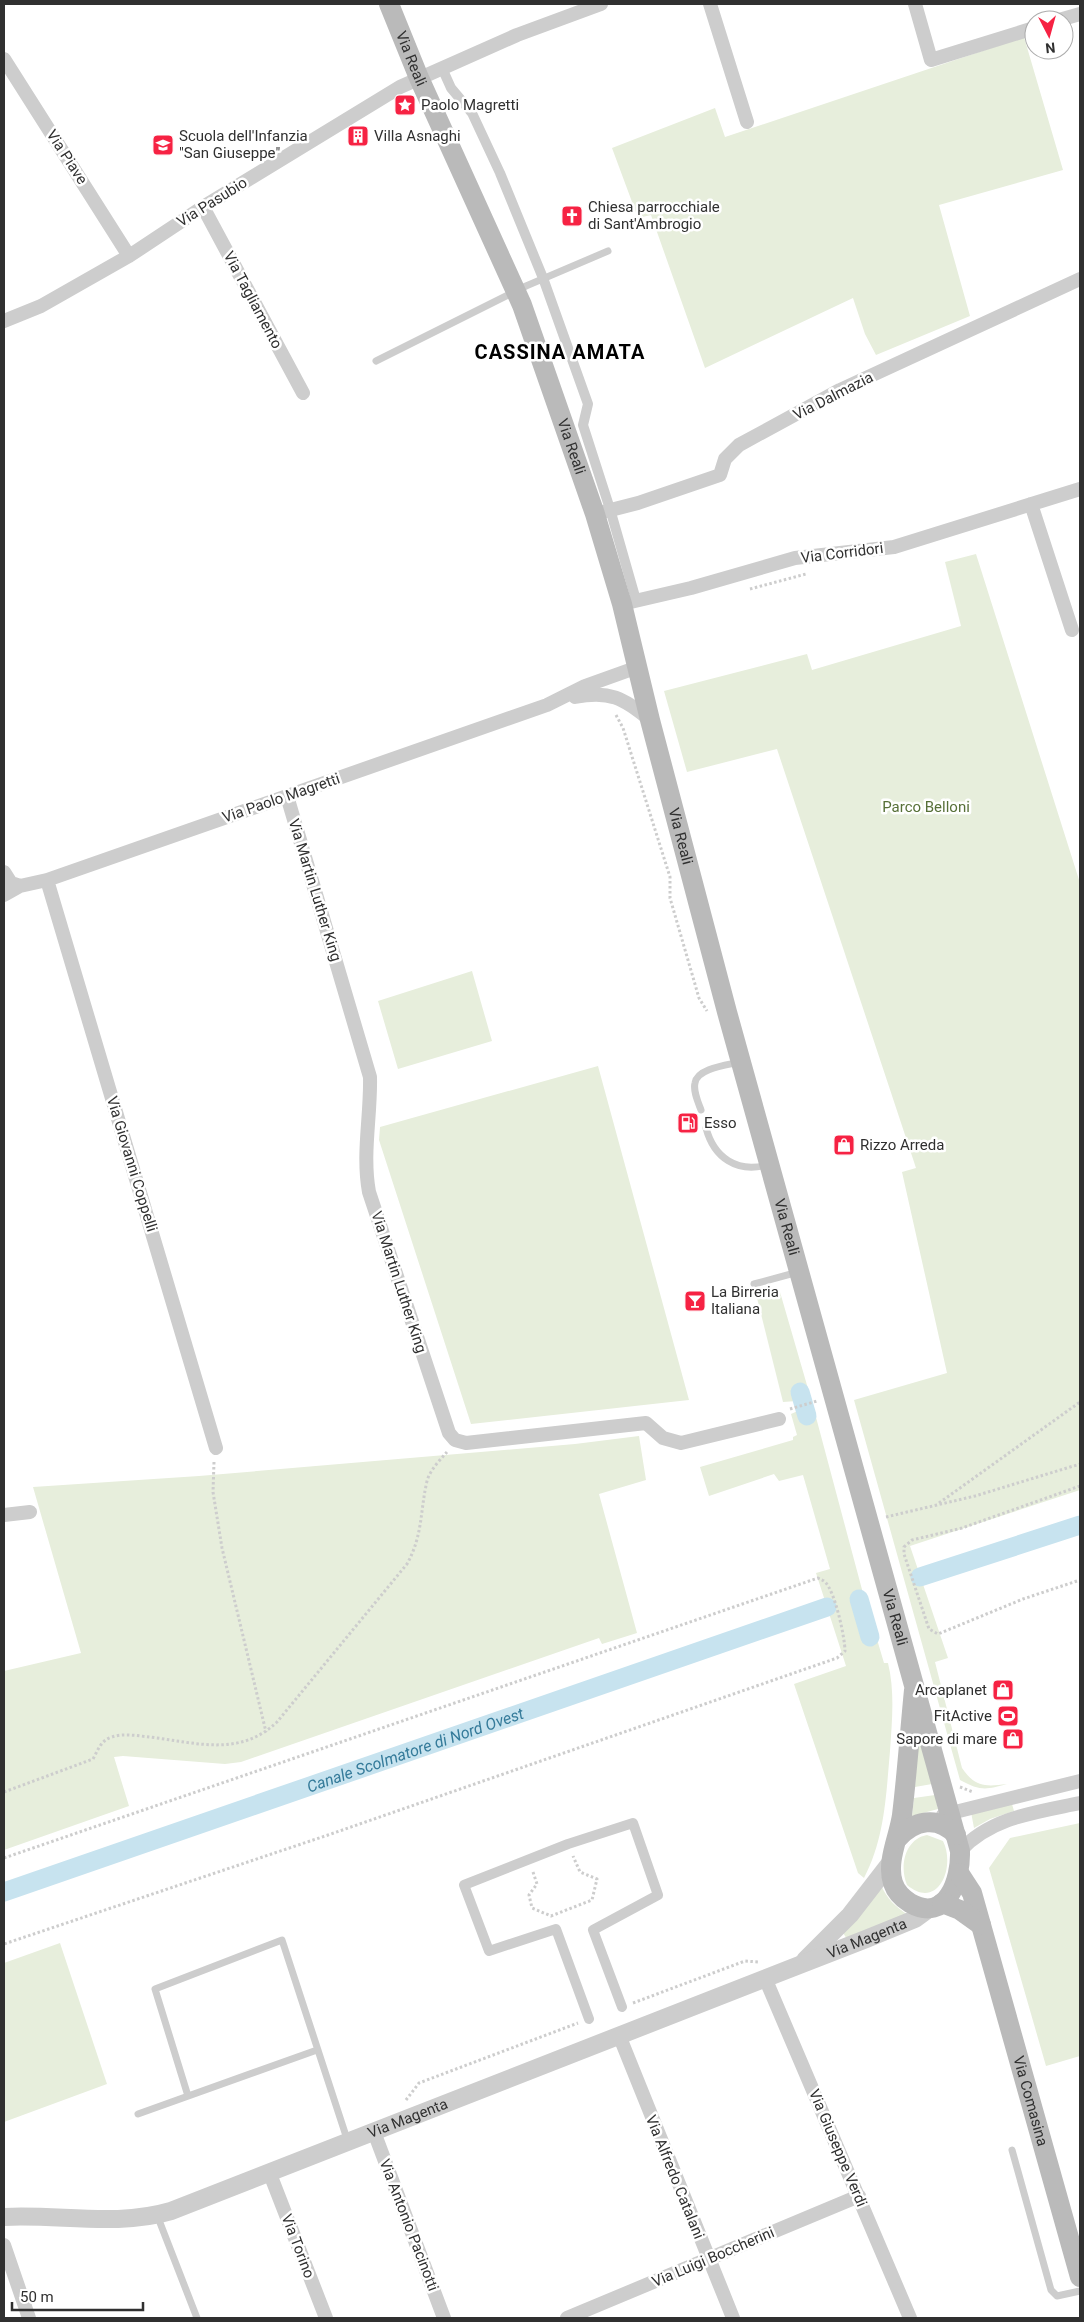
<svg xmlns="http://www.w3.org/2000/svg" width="1084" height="2322" viewBox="0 0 1084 2322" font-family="Roboto,sans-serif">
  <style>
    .green { fill: #e7eedc }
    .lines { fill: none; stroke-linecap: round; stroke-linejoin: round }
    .stream { stroke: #c7e3ef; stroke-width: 5 }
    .canal { stroke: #c7e3ef; stroke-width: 19 }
    .path { stroke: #cdcdcd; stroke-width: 3; stroke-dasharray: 2.5 2.5; stroke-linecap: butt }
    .service { stroke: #cdcdcd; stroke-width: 7 }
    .pedestrian { stroke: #cdcdcd; stroke-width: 10 }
    .minor { stroke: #cdcdcd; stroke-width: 14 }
    .tertiary { stroke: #cdcdcd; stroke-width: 18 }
    .secondary { stroke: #bababa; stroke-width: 20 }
    .labels { text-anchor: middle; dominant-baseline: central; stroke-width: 5; stroke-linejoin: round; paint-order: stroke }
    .street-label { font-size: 15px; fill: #303030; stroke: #fff }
    .poi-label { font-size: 15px; fill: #303030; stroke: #fff; text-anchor: start }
    .park-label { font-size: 15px; fill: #577038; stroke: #fff }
    .water-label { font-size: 16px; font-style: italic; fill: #357b9a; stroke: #fff }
    .district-label { font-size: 20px; font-weight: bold; letter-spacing: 1px; fill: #000; stroke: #fff }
  </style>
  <rect width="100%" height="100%" fill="#fff"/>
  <path class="green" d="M1024,37L1063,170L939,205L970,316L876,355L865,334L853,298L705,368L651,215L638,218L612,148L715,108L725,137Z
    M976,554L1080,883V1490L910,1546L948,1658L935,1662L962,1768C975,1787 985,1787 1007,1784C986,1790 980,1791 960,1780L854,1400L947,1373L902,1172L916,1168L777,749L687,772L664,691L807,654L812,670L961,626L945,562Z
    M472,971L492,1041L398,1069L378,1001Z
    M598,1066L689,1400L471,1424L379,1140L380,1127Z
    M780,1292L811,1399L806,1400L805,1394L800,1392L797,1394V1401L783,1402L757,1298Z
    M813,1406L864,1597L855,1600L865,1638L876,1636L884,1663H888C895,1692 892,1721 890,1751C886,1795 885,1838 864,1878L858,1873L794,1684L846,1666L816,1573L830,1569L803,1475L779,1481L774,1474L709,1496L700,1467L793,1440V1437L797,1435L791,1414L800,1410L801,1415L807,1416L810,1413L809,1408Z
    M639,1436L646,1480L599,1494L637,1633L602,1644L599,1638L241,1762L225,1764L123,1756L114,1757L129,1806L4,1850V1671L81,1653L33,1487L199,1476L575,1444Z
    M918,1742H923L932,1784L915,1787Z
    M935,1795L938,1809L912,1816L914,1798Z
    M1012,1804L1014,1811L990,1819L974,1828L971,1812Z
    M1080,1823V2056L1046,2066L989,1868L1010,1838Z
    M927,1835L943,1841C956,1867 938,1911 907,1885C899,1866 905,1839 927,1835Z
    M881,1885C887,1899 895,1906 908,1915L848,1941L842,1931Z
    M60,1943L107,2084L4,2122V1963Z"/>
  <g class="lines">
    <path class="stream" d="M863,1629L868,1627"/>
    <g class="canal">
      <path d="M800,1392L807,1416"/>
      <path d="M920,1577L1080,1525"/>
      <path d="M859,1599L870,1637"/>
      <path id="s1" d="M4,1892L827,1607"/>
    </g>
    <path class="path" d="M750,589L806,574
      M616,715L623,728L670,877V898L699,998L707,1011
      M790,1409L817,1401
      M214,1462L213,1492L222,1548L266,1732
      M1080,1486L962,1528L912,1540L904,1547V1554L929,1629L938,1634L1023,1599L1080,1580
      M939,1503L1080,1402
      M886,1517L975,1496L1080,1464
      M960,1787L973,1792
      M4,1792L93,1759C98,1750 101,1740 112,1737C123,1733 139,1736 150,1737C197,1743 240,1757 277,1722L407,1564C423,1535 420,1511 427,1481C430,1470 440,1460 447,1452
      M4,1858L818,1578C821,1580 823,1580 825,1582C835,1591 845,1638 845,1651L837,1658L328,1835L4,1944
      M533,1872L537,1884L529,1895L532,1908L551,1916L592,1900L597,1879L580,1872L573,1856
      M633,2003L745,1961L759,1962
      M406,2100L419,2083L578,2023"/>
    <path class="service" d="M376,361L526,286L608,251
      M701,1110C698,1102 693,1091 695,1083C697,1068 728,1065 740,1062
      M706,1128C714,1158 737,1173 767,1165
      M754,1284L798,1272
      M188,2096L155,1989L282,1940L348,2142
      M138,2114L317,2050
      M1012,2150L1051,2290L1057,2296L1080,2291
      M157,2215L197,2318"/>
    <path class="pedestrian" d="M442,68L451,88L472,113L500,173L543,278L588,404L583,425L610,509L636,600
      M589,2019L556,1929L489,1951L464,1885L568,1844L633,1823L658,1895L593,1930L622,2007"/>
    <path class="minor" d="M710,4L747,122
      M915,4L931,60L1034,28
      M1059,20L1080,14
      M4,59L129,256
      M203,207L303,393
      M4,321L41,306L129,256L203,207L400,87L517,35L601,4
      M1031,504L1072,630
      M595,514L638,503L720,475L725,459L739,445L840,390L1080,279
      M622,604L691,588L795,558L894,547L1080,489
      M575,697C609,690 624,698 650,720
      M287,796L370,1077C371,1116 362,1153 369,1192L449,1433L455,1440L466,1443L646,1423L663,1438L681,1443L779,1419
      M4,872L11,883L20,886
      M47,880L216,1448
      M4,895L20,886L47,880L547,705L585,686L638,667
      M4,1515L30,1512
      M943,1815L1080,1781
      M960,1851C991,1817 1037,1812 1080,1803
      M765,1978L910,2318
      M619,2035L733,2318
      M374,2132L444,2318
      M270,2174L326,2318
      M4,2245L29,2318
      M567,2318L859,2196"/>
    <g class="tertiary">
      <path d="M805,1960L850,1915L891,1862"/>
      <path id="s2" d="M4,2217C60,2214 117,2227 171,2211L866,1939L915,1919L930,1908"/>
    </g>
    <g class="secondary">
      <path id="s3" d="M389,4L419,78L522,305L595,514L622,604L650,720L727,1012L960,1851C961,1879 947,1924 910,1903C902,1898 896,1892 893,1883C886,1861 899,1837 902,1815C907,1774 910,1731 914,1690"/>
      <path d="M897,1839C914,1820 938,1815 956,1835"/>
      <path id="s4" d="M959,1873L972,1893L1080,2277"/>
      <path d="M942,1903L960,1910L981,1925"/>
    </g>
  </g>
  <defs>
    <g id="sight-square" transform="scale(1.125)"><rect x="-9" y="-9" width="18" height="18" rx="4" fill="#f62243" stroke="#fff"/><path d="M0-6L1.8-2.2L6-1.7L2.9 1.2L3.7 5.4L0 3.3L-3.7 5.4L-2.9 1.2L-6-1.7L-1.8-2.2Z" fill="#fff"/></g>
    <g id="building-square" transform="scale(1.125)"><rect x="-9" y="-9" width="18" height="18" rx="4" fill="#f62243" stroke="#fff"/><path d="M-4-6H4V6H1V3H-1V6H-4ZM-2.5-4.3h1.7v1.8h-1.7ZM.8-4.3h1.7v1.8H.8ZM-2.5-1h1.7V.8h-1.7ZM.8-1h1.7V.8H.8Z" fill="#fff"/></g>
    <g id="school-square" transform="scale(1.125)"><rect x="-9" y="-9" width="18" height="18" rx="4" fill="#f62243" stroke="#fff"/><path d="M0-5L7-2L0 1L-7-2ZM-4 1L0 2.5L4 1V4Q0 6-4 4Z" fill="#fff"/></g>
    <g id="church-square" transform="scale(1.125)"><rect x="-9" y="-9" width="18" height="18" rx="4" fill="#f62243" stroke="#fff"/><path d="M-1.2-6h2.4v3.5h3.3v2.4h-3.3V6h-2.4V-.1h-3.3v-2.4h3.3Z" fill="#fff"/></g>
    <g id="fuel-square" transform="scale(1.125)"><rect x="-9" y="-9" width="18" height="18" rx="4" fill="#f62243" stroke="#fff"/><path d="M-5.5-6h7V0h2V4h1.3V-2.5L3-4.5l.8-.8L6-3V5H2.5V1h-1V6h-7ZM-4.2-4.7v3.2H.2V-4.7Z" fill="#fff"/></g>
    <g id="shop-square" transform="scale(1.125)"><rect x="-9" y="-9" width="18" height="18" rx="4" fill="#f62243" stroke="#fff"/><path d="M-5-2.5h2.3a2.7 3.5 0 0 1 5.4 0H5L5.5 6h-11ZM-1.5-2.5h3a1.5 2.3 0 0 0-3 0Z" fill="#fff"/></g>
    <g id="bar-square" transform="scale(1.125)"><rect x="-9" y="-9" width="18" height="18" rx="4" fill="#f62243" stroke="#fff"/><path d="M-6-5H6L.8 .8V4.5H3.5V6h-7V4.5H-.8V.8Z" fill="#fff"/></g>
    <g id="stadium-square" transform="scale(1.125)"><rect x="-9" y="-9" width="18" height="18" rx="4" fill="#f62243" stroke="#fff"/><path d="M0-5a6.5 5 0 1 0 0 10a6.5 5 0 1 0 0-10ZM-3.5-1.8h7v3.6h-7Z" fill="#fff"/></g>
  </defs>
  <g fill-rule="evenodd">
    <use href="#sight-square" x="405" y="105"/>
    <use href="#building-square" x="358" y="136"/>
    <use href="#school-square" x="163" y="145"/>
    <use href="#church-square" x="572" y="216"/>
    <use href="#fuel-square" x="688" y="1123"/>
    <use href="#shop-square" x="844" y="1145"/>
    <use href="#bar-square" x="695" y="1301"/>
    <use href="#shop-square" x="1003" y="1690"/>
    <use href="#stadium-square" x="1008" y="1716"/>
    <use href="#shop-square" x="1013" y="1739"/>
  </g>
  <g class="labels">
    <g class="street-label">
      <text stroke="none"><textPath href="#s3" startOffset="59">Via Reali</textPath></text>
      <text transform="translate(67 157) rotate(57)">Via Piave</text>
      <text transform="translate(212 202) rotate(-32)">Via Pasubio</text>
      <text transform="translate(253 300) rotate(62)">Via Tagliamento</text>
      <text transform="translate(833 396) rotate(-27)">Via Dalmazia</text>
      <text stroke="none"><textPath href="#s3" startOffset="479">Via Reali</textPath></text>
      <text transform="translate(842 553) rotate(-7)">Via Corridori</text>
      <text transform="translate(281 798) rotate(-19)">Via Paolo Magretti</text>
      <text stroke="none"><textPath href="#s3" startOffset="884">Via Reali</textPath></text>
      <text transform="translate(315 890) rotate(73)">Via Martin Luther King</text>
      <text transform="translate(132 1164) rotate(73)">Via Giovanni Coppelli</text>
      <text stroke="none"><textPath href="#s3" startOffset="1289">Via Reali</textPath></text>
      <text transform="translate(399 1282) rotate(72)">Via Martin Luther King</text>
      <text stroke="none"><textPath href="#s3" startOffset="1694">Via Reali</textPath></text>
      <text stroke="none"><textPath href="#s2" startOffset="915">Via Magenta</textPath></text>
      <text stroke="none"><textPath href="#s4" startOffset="240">Via Comasina</textPath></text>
      <text stroke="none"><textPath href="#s2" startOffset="422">Via Magenta</textPath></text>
      <text transform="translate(838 2148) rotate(67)">Via Giuseppe Verdi</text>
      <text transform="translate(675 2177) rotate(68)">Via Alfredo Catalani</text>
      <text transform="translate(409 2225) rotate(69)">Via Antonio Pacinotti</text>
      <text transform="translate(298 2246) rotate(69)">Via Torino</text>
      <text transform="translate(713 2257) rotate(-23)">Via Luigi Boccherini</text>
    </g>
    <g class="poi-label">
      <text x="421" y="105">Paolo Magretti</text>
      <text x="179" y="136">Scuola dell'Infanzia<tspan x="179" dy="17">"San Giuseppe"</tspan></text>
      <text x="374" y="136">Villa Asnaghi</text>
      <text x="588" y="207">Chiesa parrocchiale<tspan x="588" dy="17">di Sant'Ambrogio</tspan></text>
      <text x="704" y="1123">Esso</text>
      <text x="860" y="1145">Rizzo Arreda</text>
      <text x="711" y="1292">La Birreria<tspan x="711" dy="17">Italiana</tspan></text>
      <text x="987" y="1690" text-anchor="end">Arcaplanet</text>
      <text x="992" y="1716" text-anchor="end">FitActive</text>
      <text x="997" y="1739" text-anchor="end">Sapore di mare</text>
    </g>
    <g class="park-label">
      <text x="926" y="807">Parco Belloni</text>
    </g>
    <g class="water-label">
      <text stroke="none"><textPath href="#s1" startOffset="435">Canale Scolmatore di Nord Ovest</textPath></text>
    </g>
    <g class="district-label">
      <text x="560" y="352">CASSINA AMATA</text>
    </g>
  </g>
  <rect width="1084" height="2322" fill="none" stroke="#303030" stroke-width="10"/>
  <g transform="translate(1049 35) rotate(174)"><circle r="24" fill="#ffffff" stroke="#acacac"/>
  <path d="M0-4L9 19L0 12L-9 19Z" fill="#f62243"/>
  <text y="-8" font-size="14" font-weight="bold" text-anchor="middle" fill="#303030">N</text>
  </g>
  <path d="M12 2302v8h131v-8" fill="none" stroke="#303030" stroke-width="2.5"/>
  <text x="20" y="2302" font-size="15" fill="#303030" stroke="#ffffff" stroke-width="4" paint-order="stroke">50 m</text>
</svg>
